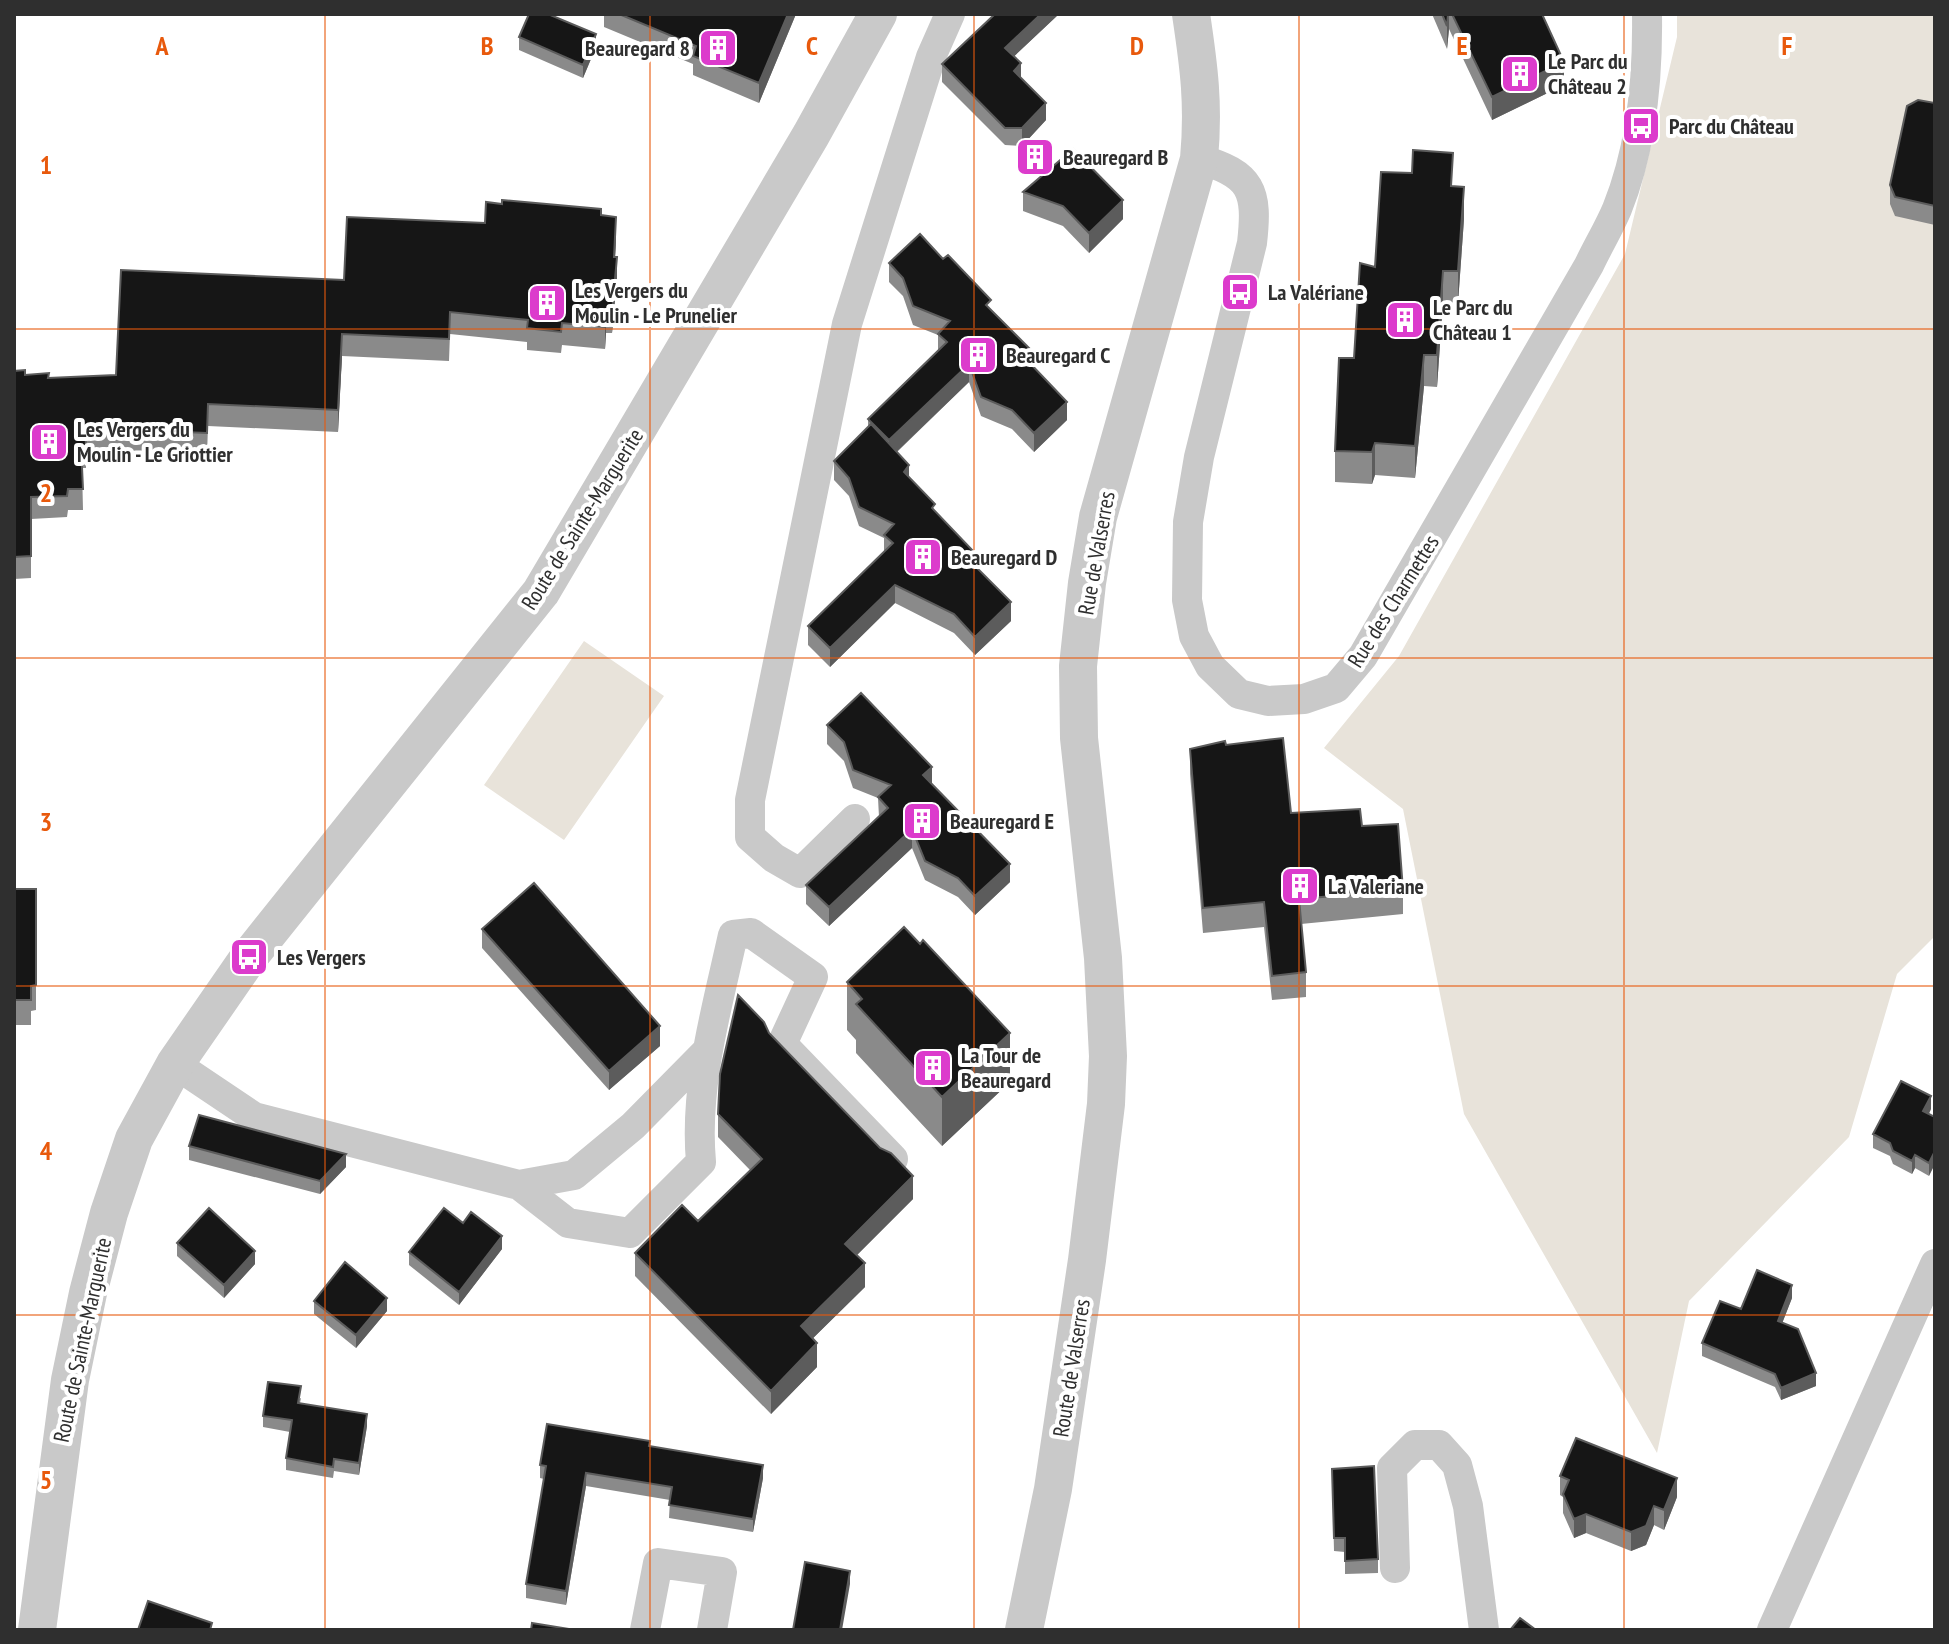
<svg xmlns="http://www.w3.org/2000/svg" width="1949" height="1644" viewBox="0 0 1949 1644" font-family="'PT Sans Narrow',sans-serif">
  <style>
    .green { fill: #e8e3da }
    .lines { fill: none; stroke-linecap: round; stroke-linejoin: round }
    .minor { stroke: #c9c9c9; stroke-width: 30 }
    .tertiary { stroke: #c9c9c9; stroke-width: 38 }
    .wall { fill: #8a8a8a }
    .shaded-wall { fill: #5c5c5c }
    .building { fill: #161616; stroke: #5c5c5c; stroke-width: 2 }
    .grid { fill: none; stroke: #e8590c; stroke-width: 2; stroke-opacity: 0.55 }
    .labels { text-anchor: middle; dominant-baseline: central; stroke-width: 8; stroke-linejoin: round; paint-order: stroke }
    .poi-label { font-size: 22px; font-weight: bold; fill: #2f2f2f; stroke: #fff; text-anchor: start }
    .street-label { font-size: 22px; fill: #2f2f2f; stroke: #fff }
    .grid-label { font-size: 26px; text-anchor: middle; font-weight: bold; fill: #e8590c; stroke: #fff; stroke-width: 8; stroke-linejoin: round; paint-order: stroke }
  </style>
  <rect width="100%" height="100%" fill="#fff"/>
  <path class="green" d="M1677,14H1935V936L1897,974L1849,1137L1689,1301L1657,1453L1464,1114L1403,809L1324,748L1399,656L1625,254L1677,37Z
    M584,641L664,696L564,840L484,785Z"/>
  <g class="lines">
    <path class="minor" d="M1199,159C1252,174 1258,191 1252,243L1199,457L1188,522L1187,600L1194,636L1210,666L1239,694L1268,701L1304,699L1336,688L1363,656L1589,265C1598,246 1609,228 1617,209C1642,147 1648,80 1647,14
      M855,819L800,873L774,858L750,837V800L847,324L931,57L950,14
      M175,1064L254,1117L519,1185L568,1223L630,1233L701,1162C694,1086 717,1008 733,935L751,933L813,977L782,1044L893,1159
      M519,1185L574,1175L633,1126L708,1050
      M1395,1568L1392,1468L1415,1445H1439L1457,1465L1468,1506L1484,1630
      M645,1630L658,1563L722,1572L712,1630
      M1772,1630L1935,1264"/>
    <path class="tertiary" d="M37,1630L70,1380L88,1293L109,1213L134,1139L175,1064L249,957L541,592L811,135L878,14
      M1024,1630L1053,1489L1087,1260L1106,1104L1108,1056L1103,958L1079,738L1078,666L1087,583L1098,517L1199,159C1204,105 1199,67 1191,14"/>
  </g>
  <path class="wall" d="M604,14H796L759,103L693,75V64L604,27Z
    M1059,14L1014,56L1021,78L1046,120L1022,146L1005,145L942,82V64Z
    M1432,14H1542L1564,85L1492,120L1449,29L1447,49Z
    M519,37L596,47L583,78L519,50Z
    M1935,103V225L1895,216L1890,204V185Z
    M1412,173L1453,186L1464,219L1458,303L1443,302L1437,387L1424,386L1415,478L1375,475L1372,484L1335,482V451L1354,358L1375,267Z
    M1023,192L1123,219L1089,253L1063,226L1023,211Z
    M601,215L616,239L615,257L617,279L612,333H606L605,349L562,345L561,353L527,350V342L450,334L449,361L342,356L338,432L208,426L207,455L86,450V468H82L83,510H68L67,517L31,519V578L14,579V371L25,375L49,378L116,375L344,280L485,223Z
    M889,263L991,311L1032,365L1067,420L1034,452L1012,429L981,416L969,382L897,452L909,478L975,566L1011,621L975,655L954,633L895,603L830,667L808,645V626L884,552V538L859,526L849,496L834,480V461L868,428V419L938,350V335L913,325L903,296L889,282Z
    M827,725L932,785L1010,882L975,915L958,897L925,880L912,848L829,926L806,904V885L879,817L878,798L853,788L844,761L827,744Z
    M1226,745L1291,813L1362,826L1403,890V914L1301,924L1306,972V997L1272,1000L1264,927L1203,933L1190,774V749Z
    M14,889H36V1010L31,1011V1025H14Z
    M482,929L660,1046L609,1090L482,948Z
    M847,982L1010,1082L942,1146L856,1053V1040L847,1030Z
    M769,1033L913,1199L857,1255L865,1287L813,1338L817,1367L771,1414L635,1276V1253L698,1221L750,1170L718,1137V1114Z
    M1931,1109L1929,1114L1935,1117L1929,1176L1915,1168L1912,1174L1893,1164L1890,1156L1873,1148V1134Z
    M189,1146L346,1167L320,1194L189,1160Z
    M463,1223L502,1249L459,1305L409,1265V1252Z
    M177,1243L255,1264L224,1298L177,1256Z
    M1792,1298L1782,1323L1816,1386L1781,1400L1775,1387L1702,1356V1343L1741,1309Z
    M314,1301L387,1311L356,1348L314,1314Z
    M301,1398L300,1403L367,1426L359,1475L334,1471L333,1478L286,1470V1458L290,1432L263,1427V1416Z
    M650,1446L763,1478L753,1532L669,1518L670,1500L586,1486L566,1605L526,1598V1584L544,1479L540,1478V1465Z
    M1332,1469L1378,1559V1573L1345,1574V1552L1334,1551Z
    M1560,1476L1677,1497L1664,1530L1654,1525L1646,1545L1631,1551L1586,1533L1574,1538L1563,1513V1497L1560,1495Z"/>
  <path class="shaded-wall" d="M788,14H796L759,103V83Z
    M1041,14H1059L1005,65V48Z
    M1449,14V29L1447,49V26Z
    M596,34V47L583,78V65Z
    M1564,62V85L1492,120V97Z
    M1021,63V81L1014,71Z
    M1046,103V120L1022,146V128Z
    M1464,187V219L1458,303V271Z
    M1123,200V219L1089,253V233Z
    M616,217V239L614,279V257Z
    M617,257V279L612,333V312Z
    M1443,271V302L1437,387V355Z
    M606,311V333L605,349V327Z
    M342,334V356L338,432V410Z
    M1032,351V369L1025,358Z
    M1424,355V386L1415,478V446Z
    M969,364V382L889,459V440Z
    M1067,402V420L1034,452V433Z
    M1375,443V475L1372,484V452Z
    M909,465V484L904,472Z
    M975,553V572L969,560Z
    M895,585V603L830,667V648Z
    M1011,602V621L975,655V637Z
    M932,767V785L923,775Z
    M912,829V848L829,926V907Z
    M1010,864V882L975,915V896Z
    M660,1026V1046L609,1090V1071Z
    M1010,1033V1082L942,1146V1097Z
    M1931,1096V1109L1923,1124V1111Z
    M1935,1151V1164L1929,1176V1163Z
    M346,1154V1167L320,1194V1181Z
    M1915,1155V1168L1912,1174V1161Z
    M913,1176V1199L845,1267V1244Z
    M502,1236V1249L459,1305V1292Z
    M255,1251V1264L224,1298V1285Z
    M865,1263V1287L801,1350V1326Z
    M1792,1285V1298L1778,1334V1321Z
    M387,1298V1311L356,1348V1335Z
    M817,1343V1367L771,1414V1391Z
    M1816,1373V1386L1781,1400V1388Z
    M367,1414V1426L359,1475V1463Z
    M763,1465V1478L753,1532V1519Z
    M586,1473V1486L566,1605V1591Z
    M1677,1478V1497L1664,1530V1510Z
    M1654,1506V1525L1646,1545L1631,1551V1532Z
    M1586,1514V1533L1574,1538V1519Z
    M850,1571V1584L842,1630H840Z"/>
  <path class="building" d="M529,14H548L596,34L583,65L519,37Z
    M619,14H788L759,83L693,56L696,46Z
    M995,14H1041L1005,48L1021,63L1014,71L1046,103L1022,128H1005L942,64Z
    M1442,14H1448L1447,26Z
    M1452,14H1542L1564,62L1492,97Z
    M1918,100L1935,103V206L1895,197L1890,185L1907,106Z
    M1073,149L1123,200L1089,233L1063,206L1023,192Z
    M1413,150L1453,153L1451,186L1464,187L1458,271H1443L1437,355H1424L1415,446L1375,443L1372,452L1335,451L1339,358H1354L1360,263L1375,267L1381,172L1412,173Z
    M502,200L601,209V215L616,217L614,257H617L612,312L606,311L605,327L562,323L561,332L527,328L528,320L450,312L449,339L342,334L338,410L208,404L207,433L85,428L86,446H81L83,489H68L67,496L31,497V556L14,557V371L25,370V375L49,373L48,378L116,375L121,270L344,280L347,217L485,223L486,202L502,204Z
    M920,234L943,259L948,255L991,300L986,305L1032,351L1025,358L1067,402L1034,433L1012,410L981,397L969,364L889,440L868,419L947,342L938,334L950,321L913,306L903,278L889,263Z
    M871,424L909,465L904,472L935,504L932,508L975,553L969,560L1011,602L975,637L954,614L895,585L830,648L808,626L893,543L884,535L894,524L859,507L849,478L834,461Z
    M861,693L932,767L923,775L1010,864L975,896L958,878L925,861L912,829L829,907L806,885L888,808L878,797L891,785L853,770L844,742L827,725Z
    M1283,738L1291,813L1360,809L1362,826L1398,824L1403,890L1299,899L1306,972L1272,976L1264,902L1203,908L1190,749L1225,741L1226,745Z
    M534,883L660,1026L609,1071L482,929Z
    M14,889H36V985L31,986V1000H14Z
    M904,927L920,944L923,940L1010,1033L942,1097L856,1004L862,999L847,982Z
    M738,995L764,1022L769,1033L880,1148L891,1153L913,1176L845,1244L865,1263L801,1326L817,1343L771,1391L635,1253L682,1205L698,1221L762,1159L718,1114L720,1074Z
    M1901,1081L1931,1096L1923,1111L1935,1117V1151L1929,1163L1915,1155L1912,1161L1893,1151L1890,1143L1873,1134Z
    M199,1115L346,1154L320,1181L189,1146Z
    M209,1208L255,1251L224,1285L177,1243Z
    M444,1208L463,1223L471,1212L502,1236L459,1292L409,1252Z
    M345,1262L387,1298L356,1335L314,1301Z
    M1757,1270L1792,1285L1778,1321L1798,1329L1816,1373L1781,1388L1775,1374L1702,1343L1720,1301L1741,1309Z
    M268,1382L301,1386L298,1403L367,1414L359,1463L334,1459L333,1467L286,1458L292,1420L263,1416Z
    M547,1424L650,1441L649,1446L763,1465L753,1519L669,1505L672,1487L586,1473L566,1591L526,1584L546,1466L540,1465Z
    M1576,1438L1677,1478L1664,1510L1654,1506L1646,1526L1631,1532L1586,1514L1574,1519L1563,1494L1569,1480L1560,1476Z
    M1374,1466L1378,1559L1345,1561V1538H1334L1332,1469Z
    M805,1562L850,1571L840,1630H793Z
    M148,1601L212,1623L210,1630H138Z
    M1520,1618L1536,1630H1510Z
    M532,1623L575,1630H531Z"/>
  <path class="grid" d="M325,14V1630M650,14V1630M974,14V1630M1299,14V1630M1624,14V1630M14,329H1935M14,658H1935M14,986H1935M14,1315H1935"/>
  <defs>
    <g id="building-square" transform="scale(2)"><rect x="-9" y="-9" width="18" height="18" rx="4" fill="#dc3bcc" stroke="#fff"/><path d="M-4-6H4V6H1V3H-1V6H-4ZM-2.5-4.3h1.7v1.8h-1.7ZM.8-4.3h1.7v1.8H.8ZM-2.5-1h1.7V.8h-1.7ZM.8-1h1.7V.8H.8Z" fill="#fff"/></g>
    <g id="bus-square" transform="scale(2)"><rect x="-9" y="-9" width="18" height="18" rx="4" fill="#dc3bcc" stroke="#fff"/><path d="M-5-6H5V4H4V6H2V4H-2V6H-4V4H-5ZM-3.5-4V0h7V-4ZM-3.5 1.2v1.5H-2V1.2ZM2 1.2v1.5H3.5V1.2Z" fill="#fff"/></g>
  </defs>
  <g fill-rule="evenodd">
    <use href="#building-square" x="718" y="48"/>
    <use href="#building-square" x="1520" y="74"/>
    <use href="#bus-square" x="1641" y="126"/>
    <use href="#building-square" x="1035" y="157"/>
    <use href="#bus-square" x="1240" y="292"/>
    <use href="#building-square" x="547" y="303"/>
    <use href="#building-square" x="1405" y="320"/>
    <use href="#building-square" x="978" y="355"/>
    <use href="#building-square" x="49" y="442"/>
    <use href="#building-square" x="923" y="557"/>
    <use href="#building-square" x="922" y="821"/>
    <use href="#building-square" x="1300" y="886"/>
    <use href="#bus-square" x="249" y="957"/>
    <use href="#building-square" x="933" y="1068"/>
  </g>
  <g class="labels">
    <g class="poi-label">
      <text x="690" y="48" text-anchor="end">Beauregard 8</text>
      <text x="1548" y="61">Le Parc du<tspan x="1548" dy="25">Château 2</tspan></text>
      <text x="1669" y="126">Parc du Château</text>
      <text x="1063" y="157">Beauregard B</text>
      <text x="575" y="290">Les Vergers du<tspan x="575" dy="25">Moulin - Le Prunelier</tspan></text>
      <text x="1268" y="292">La Valériane</text>
      <text x="1433" y="307">Le Parc du<tspan x="1433" dy="25">Château 1</tspan></text>
      <text x="1006" y="355">Beauregard C</text>
      <text x="77" y="429">Les Vergers du<tspan x="77" dy="25">Moulin - Le Griottier</tspan></text>
      <text x="951" y="557">Beauregard D</text>
      <text x="950" y="821">Beauregard E</text>
      <text x="1328" y="886">La Valeriane</text>
      <text x="277" y="957">Les Vergers</text>
      <text x="961" y="1055">La Tour de<tspan x="961" dy="25">Beauregard</tspan></text>
    </g>
    <g class="street-label">
      <text transform="translate(582 519) rotate(-58)">Route de Sainte-Marguerite</text>
      <text transform="translate(1096 553) rotate(-80)">Rue de Valserres</text>
      <text transform="translate(1393 601) rotate(-58)">Rue des Charmettes</text>
      <text transform="translate(82 1340) rotate(-78)">Route de Sainte-Marguerite</text>
      <text transform="translate(1071 1368) rotate(-81)">Route de Valserres</text>
    </g>
  </g>
  <g class="grid-label">
    <text x="162" y="55">A</text>
    <text x="487" y="55">B</text>
    <text x="812" y="55">C</text>
    <text x="1137" y="55">D</text>
    <text x="1462" y="55">E</text>
    <text x="1787" y="55">F</text>
    <text x="46" y="174">1</text>
    <text x="46" y="502">2</text>
    <text x="46" y="831">3</text>
    <text x="46" y="1160">4</text>
    <text x="46" y="1489">5</text>
  </g>
  <rect width="1949" height="1644" fill="none" stroke="#2f2f2f" stroke-width="32"/>
</svg>
